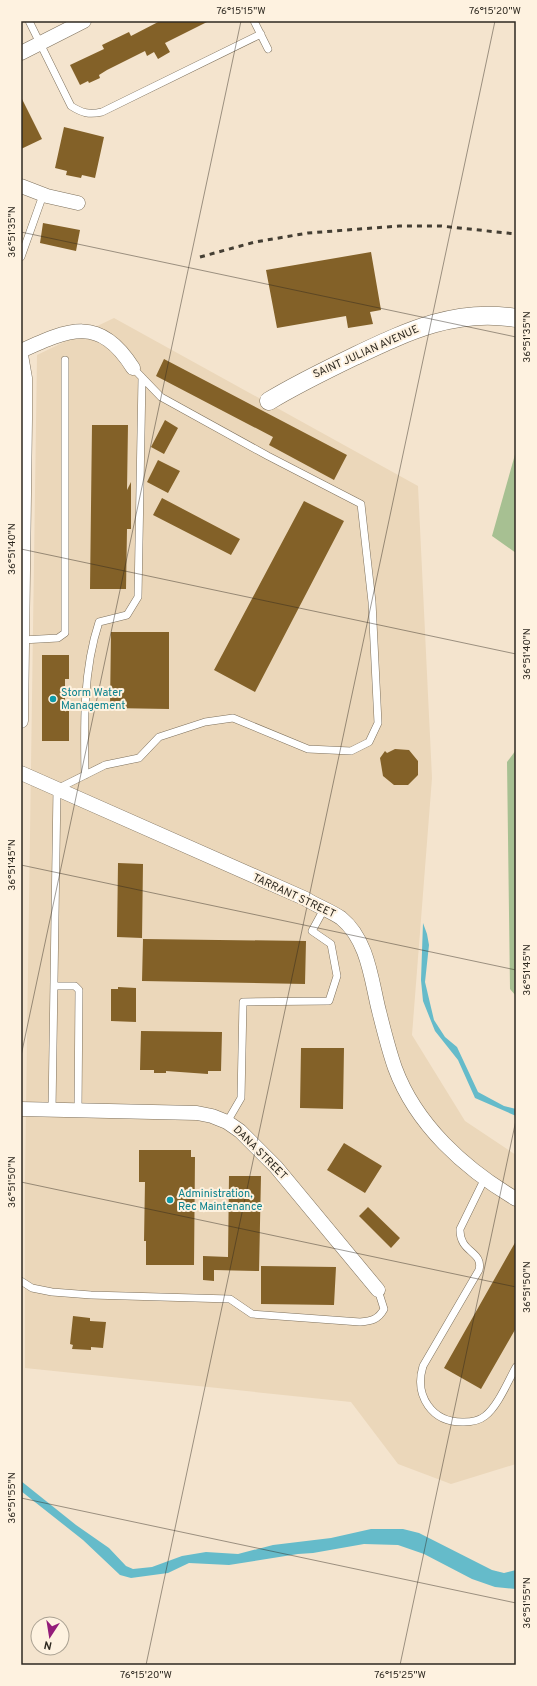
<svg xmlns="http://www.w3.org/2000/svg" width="537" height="1686" viewBox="0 0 537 1686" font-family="Overpass,sans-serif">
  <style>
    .built { fill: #ebd7ba }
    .green { fill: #a7c092 }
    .water { fill: #65bbca }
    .building { fill: #836128 }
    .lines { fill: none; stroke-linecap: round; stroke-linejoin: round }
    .service-casing { stroke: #7d705c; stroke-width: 8 }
    .minor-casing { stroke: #7d705c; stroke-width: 15 }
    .tertiary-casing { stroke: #7d705c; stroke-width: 19 }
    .service { stroke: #fff; stroke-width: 7 }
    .minor { stroke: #fff; stroke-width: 14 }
    .tertiary { stroke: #fff; stroke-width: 18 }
    .rail { stroke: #443e33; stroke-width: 3; stroke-dasharray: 5 5; stroke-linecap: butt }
    .ticks { fill: none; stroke: #2e2920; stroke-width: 1; stroke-opacity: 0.45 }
    .culture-dot { fill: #0f9aa8; stroke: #fef2e0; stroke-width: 1.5 }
    .labels { text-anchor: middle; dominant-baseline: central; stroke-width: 4; stroke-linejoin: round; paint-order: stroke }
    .street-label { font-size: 11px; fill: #2e2920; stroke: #fef2e0 }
    .culture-label { font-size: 11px; fill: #0d838f; stroke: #fef2e0; text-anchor: start }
    .neatline { fill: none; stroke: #2e2920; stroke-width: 1.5 }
    .ticks-label { font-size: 10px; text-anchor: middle; fill: #2e2920 }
  </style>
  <rect width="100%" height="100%" fill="#f4e4ce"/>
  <path class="built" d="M114,318L418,486L432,778L412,1035L465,1121L516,1155V1464L451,1484L398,1464L351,1402L25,1368V1178L37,355Z"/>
  <path class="green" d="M516,451V553L492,536Z
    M516,750V996L510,989L507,762Z"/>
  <path class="water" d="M423,923L427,934L429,945L425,982L434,1020L445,1037L457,1047L478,1092L504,1106L516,1109V1116L475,1098L458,1060L435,1031L423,1001L421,980Z
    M21,1481L76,1525L109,1548L126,1566L133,1569L152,1567L182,1556L206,1552L238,1554L273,1545L331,1538L371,1529H403L419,1533L492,1570L504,1573L516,1570V1589L495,1587L472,1579L424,1554L398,1545L364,1544L313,1553L298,1554L229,1565L189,1563L168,1573L131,1578L120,1575L83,1540L21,1491Z"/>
  <path class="building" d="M160,21H209L165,43L170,52L158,59L154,52L147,56L145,51L107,70L99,75L100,78L89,83L88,81L80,85L70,65L104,49L102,45L129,32L131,36Z
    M21,97L42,139L21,149Z
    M64,127L104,137L95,178L82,175L81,178L66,175L67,171L55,168Z
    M43,223L80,230L76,251L40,243Z
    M371,252L381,310L370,312L373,324L348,328L346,316L277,328L266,270Z
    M164,359L347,455L334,480L269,445L273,437L156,376Z
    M165,420L178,428L164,454L151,447Z
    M92,425H128L127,490L131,482V529H127L126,589H90Z
    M158,460L180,471L168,493L147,482Z
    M162,498L240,539L231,555L153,515Z
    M304,501L344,521L255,692L214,670Z
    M111,632H169V709L110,708Z
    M42,655H69V679H65V706H69V741H42Z
    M395,749L409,750L418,761V775L408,785H394L383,776L380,758L385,751L387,753Z
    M118,863L143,864L142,938L117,937Z
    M143,939L306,941L305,984L142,981Z
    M118,987L136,988V1022L111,1021V989H118Z
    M141,1031L222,1032L221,1071H208V1074L166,1071V1073H154V1070H140Z
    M301,1048H344L343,1109L300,1108Z
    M344,1143L382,1166L365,1193L327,1170Z
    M139,1150H191V1157H195L194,1265H146V1241H144L145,1182H139Z
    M229,1176H261L259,1271L214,1270V1281L203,1280V1256L228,1257Z
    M368,1207L400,1238L391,1248L359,1216Z
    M516,1241V1328L481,1389L444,1368Z
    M261,1266L336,1267L334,1305L261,1304Z
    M73,1316L90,1318V1321L106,1322L103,1348L91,1347V1350L72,1349L73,1345L70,1344Z"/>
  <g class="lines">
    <g class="service-casing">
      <path id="service" d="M29,21L71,106C82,113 89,115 102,112L261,34
        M254,21L268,49
        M21,257L43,195
        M22,640L58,638L65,633V360
        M85,775C84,724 83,670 99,622L127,615L138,597L142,378
        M54,986H75L79,990L78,1111
        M52,1110L57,789L105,765L139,758L159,737L205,722L233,718L308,749L351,751L369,742L378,723L372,602L361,504L268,456L161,397L133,368
        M227,1122L241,1098L243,1002L329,1001L337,976L331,944L312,931L324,909
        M484,1180L460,1229C459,1253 484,1251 479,1270L423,1366C414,1396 432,1423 464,1422C471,1422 480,1420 485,1416C498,1406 508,1381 516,1367
        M21,1281L32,1288L52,1292L91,1295L230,1299L252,1314L360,1322C371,1321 378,1320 384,1309L378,1290"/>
    </g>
    <g class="minor-casing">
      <path id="minor" d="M21,53L84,21
        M21,186L47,196L78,203
        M21,351C69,329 100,315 133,368
        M21,355L25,378V419L21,721
        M21,773L306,899C317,906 331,911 341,918C367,939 371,977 378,1007C383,1027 388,1048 395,1068C416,1125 465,1169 516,1199
        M21,1109L197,1113L212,1116L227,1122L240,1131L276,1167L378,1290"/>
    </g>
    <g class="tertiary-casing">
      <path id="tertiary" d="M269,401C297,384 326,370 355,356C408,331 456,308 516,318"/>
    </g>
    <use href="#service" class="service"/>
    <use href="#minor" class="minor"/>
    <use href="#tertiary" class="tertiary"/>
    <path class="rail" d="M200,257L255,242L308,233L399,226H441L516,234"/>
  </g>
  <path class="ticks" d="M21,232L516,337M21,549L516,654M21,865L516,970M21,1056L241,21M21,1182L516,1287M21,1498L516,1603M146,1665L495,21M400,1665L516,1120"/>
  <g class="culture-dot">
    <circle cx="53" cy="699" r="4"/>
    <circle cx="170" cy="1200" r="4"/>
  </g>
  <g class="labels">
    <g class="street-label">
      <text transform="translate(366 352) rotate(-24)">SAINT JULIAN AVENUE</text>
      <text transform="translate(294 896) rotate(25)">TARRANT STREET</text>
      <text transform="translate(260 1153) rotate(45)">DANA STREET</text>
    </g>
    <g class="culture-label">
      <text x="61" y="693">Storm Water<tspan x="61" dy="13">Management</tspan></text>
      <text x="178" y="1194">Administration,<tspan x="178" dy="13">Rec Maintenance</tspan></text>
    </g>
  </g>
  <rect width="537" height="1686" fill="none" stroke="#fef2e0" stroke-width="44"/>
  <g transform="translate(50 1636) rotate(192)"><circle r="19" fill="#fef2e0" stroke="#aba293"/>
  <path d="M0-3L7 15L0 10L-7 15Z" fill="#941d7a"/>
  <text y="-6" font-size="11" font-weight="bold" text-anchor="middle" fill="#2e2920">N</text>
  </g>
  <rect x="22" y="22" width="493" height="1642" class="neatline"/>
  <g class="ticks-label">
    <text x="241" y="14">76°15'15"W</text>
    <text x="495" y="14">76°15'20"W</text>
    <text transform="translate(11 232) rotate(-90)" y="4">36°51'35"N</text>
    <text transform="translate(526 337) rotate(-90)" y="4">36°51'35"N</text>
    <text transform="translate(11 549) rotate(-90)" y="4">36°51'40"N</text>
    <text transform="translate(526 654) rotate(-90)" y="4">36°51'40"N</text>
    <text transform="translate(11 865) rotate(-90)" y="4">36°51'45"N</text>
    <text transform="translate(526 970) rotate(-90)" y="4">36°51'45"N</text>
    <text transform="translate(11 1182) rotate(-90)" y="4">36°51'50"N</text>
    <text transform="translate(526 1287) rotate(-90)" y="4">36°51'50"N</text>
    <text transform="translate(11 1498) rotate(-90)" y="4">36°51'55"N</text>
    <text transform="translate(526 1603) rotate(-90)" y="4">36°51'55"N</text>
    <text x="146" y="1678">76°15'20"W</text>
    <text x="400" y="1678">76°15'25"W</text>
  </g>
</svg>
